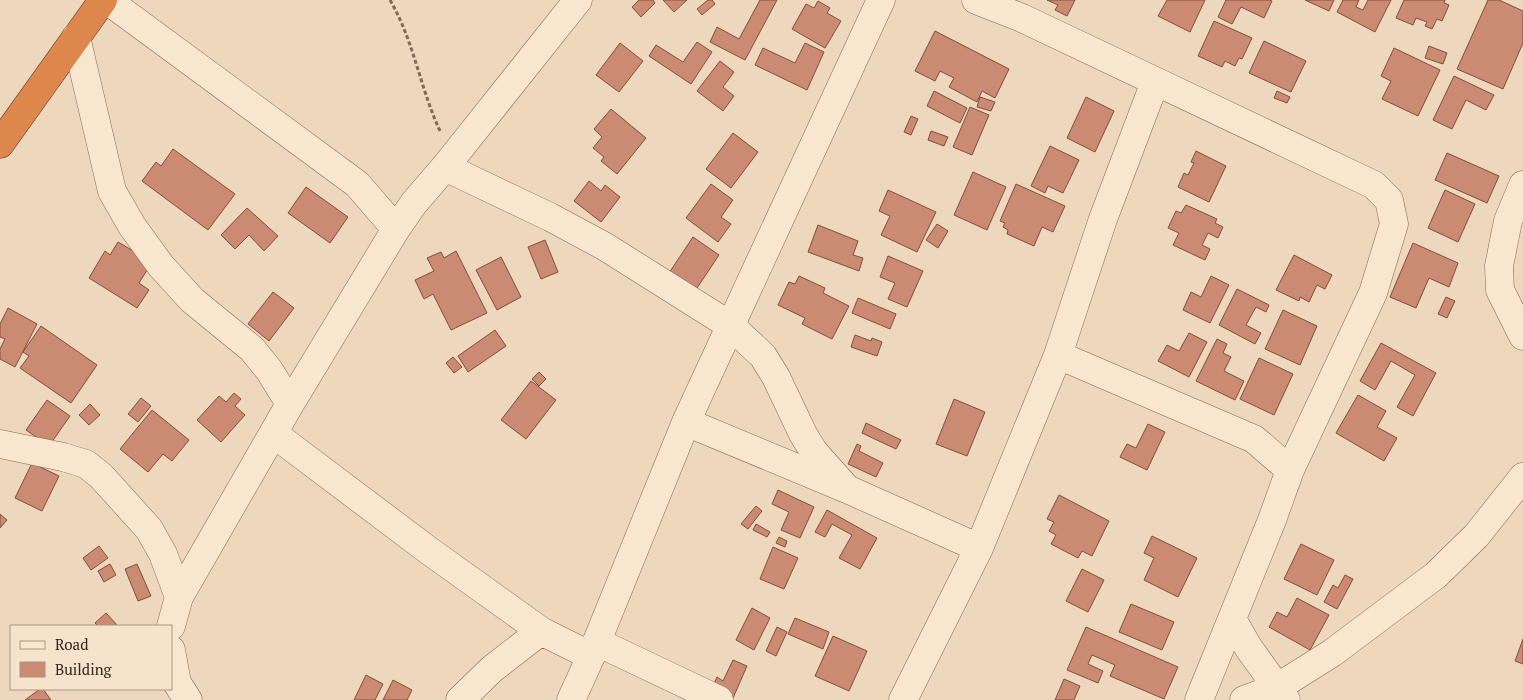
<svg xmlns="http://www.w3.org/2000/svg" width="1523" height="700" viewBox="0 0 1523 700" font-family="'PT Serif',serif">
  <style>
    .building { fill: #cb8a72; stroke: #834e3c }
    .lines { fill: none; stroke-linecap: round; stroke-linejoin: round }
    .street-casing { stroke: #846856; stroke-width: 29 }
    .highway-casing { stroke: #52372b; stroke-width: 29 }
    .path { stroke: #846856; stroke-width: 3; stroke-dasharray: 4 2.5; stroke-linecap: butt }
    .street { stroke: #f8e6cf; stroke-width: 28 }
    .highway { stroke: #de874c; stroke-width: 28 }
  </style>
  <rect width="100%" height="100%" fill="#edd7bd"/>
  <path class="building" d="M639,0H653L655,3L641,17L632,7Z
    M663,0H687L674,12Z
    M708,0H712L715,4L702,15L697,9Z
    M760,0H777L745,60L710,42L717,27L739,39Z
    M1047,0H1075L1067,16L1055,10L1058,5Z
    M1167,0H1205L1190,32L1158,16Z
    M1226,0H1269L1272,1L1264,18L1241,7L1232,24L1218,17Z
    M1305,0H1334L1329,11Z
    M1343,0H1359L1356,7L1363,10L1368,0H1391L1375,32L1337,12Z
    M1404,0H1445L1444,3L1449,5L1442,21L1437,19L1432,29L1425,26L1427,22L1416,18L1413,25L1396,18Z
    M1488,0H1499L1523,11V43L1503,89L1457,69Z
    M818,1L830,8L827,13L841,21L825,48L792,29L806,4L814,8Z
    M1214,21L1252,38L1242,59L1239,58L1235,66L1225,61L1222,67L1198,56Z
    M935,31L1009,69L995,98L982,91L977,102L949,87L954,78L940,71L935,81L915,71Z
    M1264,41L1306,61L1291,92L1249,73Z
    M697,42L712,52L691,84L649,56L656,45L683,62Z
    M620,43L643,61L619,92L596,75Z
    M805,43L824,52L807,90L755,65L763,48L795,63Z
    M1429,46L1447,53L1443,64L1425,58Z
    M1394,48L1440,70L1418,116L1382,99L1391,81L1381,76Z
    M720,61L734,72L723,87L734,96L723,111L697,91Z
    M1454,76L1494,95L1486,110L1466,100L1452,129L1433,120Z
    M934,91L967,108L960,123L927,106Z
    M1277,91L1290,97L1287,103L1274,98Z
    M980,97L995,102L991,111L977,107Z
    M1086,97L1114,111L1095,152L1067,138Z
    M970,107L989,115L972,155L953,147Z
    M611,109L646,138L617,174L601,161L604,157L593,148L602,137L594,129Z
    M911,116L918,119L911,135L904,132Z
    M931,131L948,137L944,146L928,140Z
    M733,133L758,152L731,188L706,169Z
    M1050,146L1079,160L1063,193L1048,186L1045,193L1031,186Z
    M173,149L235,194L208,230L142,181L156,162L161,166Z
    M1196,151L1226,166L1209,202L1178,187L1184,173L1188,175L1194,163L1191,162Z
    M1447,153L1499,176L1487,203L1435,180Z
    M973,172L1006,187L987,230L954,215Z
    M589,181L601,191L605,185L620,197L601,222L574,201Z
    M711,184L733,200L721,217L731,224L718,242L686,218Z
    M1016,184L1065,206L1053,232L1042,227L1034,246L1007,234L1008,230L1003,227L1005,223L1000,221Z
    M306,187L348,217L330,243L288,213Z
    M888,190L936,212L917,252L881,235L890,216L879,211Z
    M1445,190L1475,204L1458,242L1428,228Z
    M1186,205L1217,219L1215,223L1223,227L1218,238L1208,233L1202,245L1210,249L1205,260L1173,245L1179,233L1168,228L1176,211L1181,213Z
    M247,208L278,236L264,251L249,235L235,249L221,235Z
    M937,224L948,231L938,248L926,240Z
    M818,225L858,241L853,255L863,258L859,271L808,252Z
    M693,237L719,255L695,291L669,273Z
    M545,240L558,272L541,279L528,247Z
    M118,242L152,262L139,283L149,290L137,308L89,278L105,251L110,255Z
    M1413,243L1458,263L1449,287L1429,278L1416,308L1390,297Z
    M456,251L487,313L451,330L433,294L424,299L415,280L434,271L427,258L441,252L444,258Z
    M1294,255L1332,275L1325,289L1317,285L1309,302L1300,297L1299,301L1276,290Z
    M888,256L923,271L907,307L888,299L895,283L880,277Z
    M501,257L521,297L497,310L476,270Z
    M799,276L825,288L823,293L849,306L832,339L802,324L805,318L778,305L789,282L795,284Z
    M1211,276L1229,285L1210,323L1183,310L1191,292L1201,297Z
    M1237,289L1269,305L1266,312L1256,307L1246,325L1261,333L1255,344L1219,325Z
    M273,292L294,308L269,341L248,324Z
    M1446,297L1455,301L1447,318L1438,314Z
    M858,298L896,314L890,329L852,313Z
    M8,308L37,324L15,367L0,359V349L5,339L0,337V324Z
    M1283,310L1317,326L1300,365L1265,349Z
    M41,326L97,365L71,403L20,368L29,356L23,352Z
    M495,330L506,346L468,372L458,356Z
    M1189,333L1207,342L1189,377L1158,361L1167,345L1179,351Z
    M855,335L871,341L872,338L882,342L877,356L851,347Z
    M1217,339L1227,344L1223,353L1231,357L1224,371L1244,381L1235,400L1196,381Z
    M1381,343L1436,373L1413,416L1397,407L1415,375L1391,361L1375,390L1360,381Z
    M453,357L462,367L454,373L446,363Z
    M1259,358L1293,374L1274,415L1240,399Z
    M539,372L546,379L539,386L532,379Z
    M531,381L556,400L526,439L501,420Z
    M234,393L241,399L235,406L245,415L221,442L197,420L219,396L226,402Z
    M1358,395L1386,411L1377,427L1397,438L1384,461L1336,433Z
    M141,398L151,406L138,422L128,414Z
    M954,399L985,412L967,456L936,444Z
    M47,400L70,416L49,446L26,430Z
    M90,404L100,415L89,425L79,415Z
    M152,410L189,440L172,461L163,454L148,472L120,449Z
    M866,423L901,440L896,449L862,433Z
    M1148,424L1165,432L1147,470L1120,457L1127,444L1136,448Z
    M857,444L861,446L859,451L883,463L876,477L848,464Z
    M32,463L59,476L42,511L15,498Z
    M778,490L814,507L800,538L781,530L789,512L772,504Z
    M1059,495L1109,521L1092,556L1082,551L1078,558L1051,544L1056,535L1049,531L1054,522L1047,519Z
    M756,506L762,511L748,529L741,524Z
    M827,510L877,538L860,569L839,558L852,535L832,524L825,537L815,532Z
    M0,514L7,520L0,528Z
    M756,524L770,532L767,537L753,530Z
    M1152,536L1197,558L1178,597L1144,580L1154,558L1144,553Z
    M779,537L787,541L785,547L776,543Z
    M1301,544L1334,560L1317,595L1284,579Z
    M99,546L108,558L91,570L83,558Z
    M773,547L798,558L784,589L760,579Z
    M110,564L116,575L104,582L98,571Z
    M137,564L151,596L138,601L125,569Z
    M1082,569L1104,580L1088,612L1066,601Z
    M1345,575L1353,579L1337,609L1324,602L1333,585L1338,588Z
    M1297,598L1329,615L1310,650L1269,627L1277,612L1287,617Z
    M1131,604L1174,622L1162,650L1119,632Z
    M752,608L770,618L754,650L736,640Z
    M106,613L118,626H98L95,623Z
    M795,618L829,632L823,649L788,634Z
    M777,627L787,632L776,656L766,651Z
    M1086,627L1178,667L1164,699L1110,676L1115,665L1092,655L1088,664L1103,671L1098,683L1067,670Z
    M833,636L867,651L849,691L815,676Z
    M1523,639V664L1515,661Z
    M733,660L747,666L733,698L712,688L717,677L723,681Z
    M366,675L383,684L375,700H354Z
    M1064,679L1080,686L1074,700H1055Z
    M393,680L412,690L407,700H383Z
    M40,689H43L51,700H25Z"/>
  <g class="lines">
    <g class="street-casing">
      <path id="street" d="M107,0L357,184L396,229
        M976,0L1022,18L1374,185L1389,200L1394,224L1373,293L1290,470L1272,520L1199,700
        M76,37L112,191L132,226L161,266L192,300L252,349L269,370L290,404
        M445,167L550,217L604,246L731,326L763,356L776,377L803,434L814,452L847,489
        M1523,185L1508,221L1499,266L1500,290L1523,336
        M1058,355L1254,439L1290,470
        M686,422L847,489L979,548
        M274,434L428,550L541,631L591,656
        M0,444L63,457L86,464L101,476L149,529L163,554L179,597
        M1232,619L1248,647L1286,700
        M171,626L179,597L290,404L396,229L414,203L445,167L578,0
        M597,642L719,700
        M171,650L177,683L188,700
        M460,700L492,669L541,631
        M571,700L591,656L686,422L881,0
        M903,700L979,548L1058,355L1103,219L1155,82
        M1244,700L1278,687L1332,653L1436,575L1476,536L1523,477"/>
    </g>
    <g class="highway-casing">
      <path id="highway" d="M0,144L103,0"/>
    </g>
    <path class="path" d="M390,0C414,41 420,88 440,131"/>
    <use href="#street" class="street"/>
    <use href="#highway" class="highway"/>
  </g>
  <rect x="10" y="625" width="162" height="65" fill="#f5e3cc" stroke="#a89685"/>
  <rect x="20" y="641" width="25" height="8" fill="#f8e6cf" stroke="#a89685"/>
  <text x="55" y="650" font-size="15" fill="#34231b">Road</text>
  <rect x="20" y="662" width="25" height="15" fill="#cb8a72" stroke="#a89685"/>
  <text x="55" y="675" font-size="15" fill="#34231b">Building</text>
</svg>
